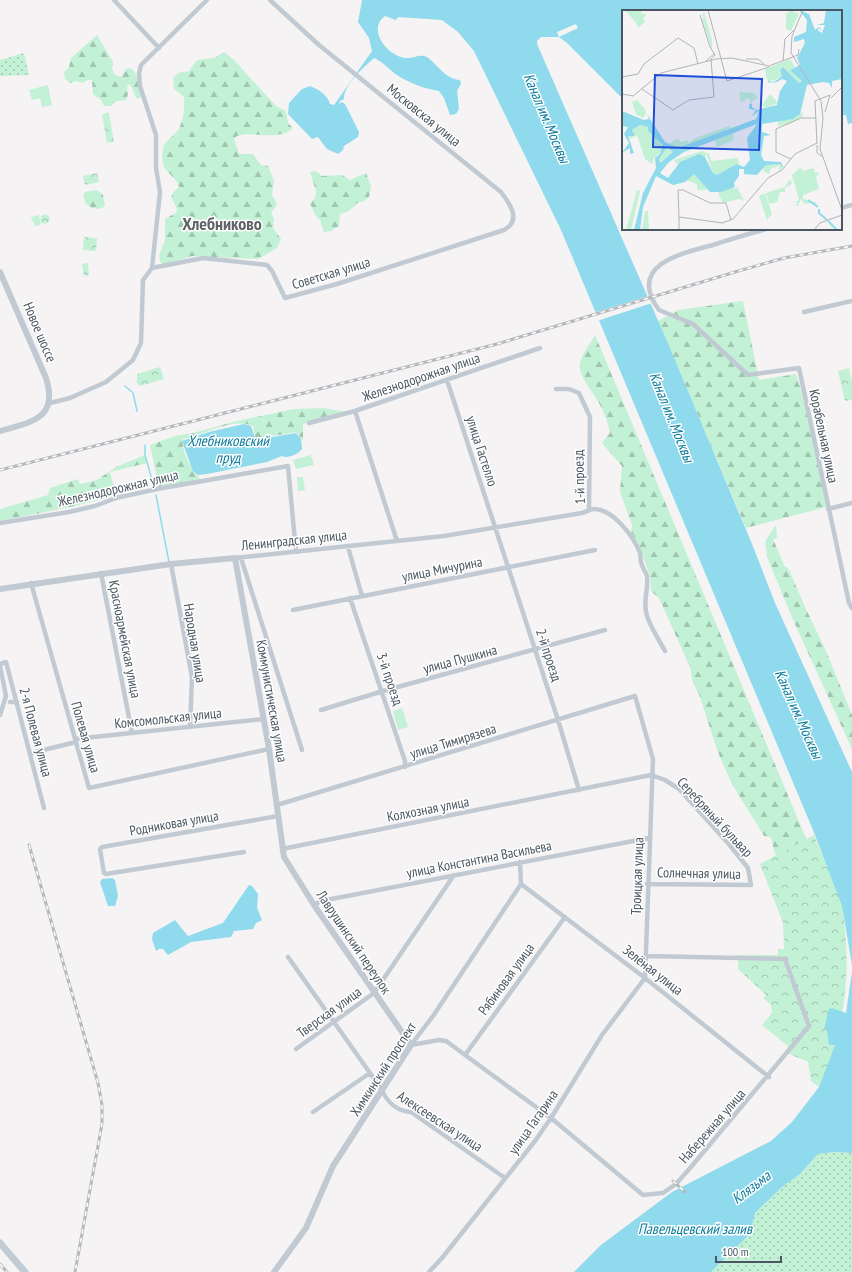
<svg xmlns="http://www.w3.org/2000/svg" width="852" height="1272" viewBox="0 0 852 1272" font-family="'PT Sans Narrow',sans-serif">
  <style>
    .grass { fill: url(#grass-dots) }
    .forest { fill: url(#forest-firs) }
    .park { fill: url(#park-crowns) }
    .pitch { fill: #c3f1d5 }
    .water { fill: #90daee }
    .pier { fill: #f5f3f3 }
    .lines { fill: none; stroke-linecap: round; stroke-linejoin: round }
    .stream { stroke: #90daee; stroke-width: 1.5 }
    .minor { stroke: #c1cad2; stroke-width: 4.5 }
    .tertiary { stroke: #c1cad2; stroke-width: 6 }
    .secondary { stroke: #c1cbd6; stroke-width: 7 }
    .rail-casing { stroke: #b5b8bd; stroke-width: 3 }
    .rail { stroke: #fff; stroke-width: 1.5; stroke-dasharray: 4.5; stroke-linecap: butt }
    .labels { text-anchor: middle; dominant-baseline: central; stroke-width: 3; stroke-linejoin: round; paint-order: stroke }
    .street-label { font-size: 14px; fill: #4a5661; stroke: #fff }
    .water-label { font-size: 15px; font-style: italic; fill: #0c7c9b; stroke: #fff }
    .district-label { font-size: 18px; font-weight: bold; fill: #5f6368; stroke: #fff }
    .inset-river { fill: none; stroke: #90daee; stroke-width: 2 }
    .inset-road { fill: none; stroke: #b1b4b9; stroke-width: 1 }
    .view { fill: #1d4ed8; fill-opacity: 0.15; stroke: #1d4ed8; stroke-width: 2 }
    .inset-edge { fill: none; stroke: #4a5661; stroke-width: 2 }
  </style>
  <defs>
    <pattern id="grass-dots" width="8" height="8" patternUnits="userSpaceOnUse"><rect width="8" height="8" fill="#c3f1d5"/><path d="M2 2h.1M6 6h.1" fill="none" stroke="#a0c6b0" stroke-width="1.8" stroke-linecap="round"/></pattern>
    <pattern id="forest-firs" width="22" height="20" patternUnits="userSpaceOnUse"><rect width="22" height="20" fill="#c3f1d5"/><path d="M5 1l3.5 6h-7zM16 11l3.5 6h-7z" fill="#a0c6b0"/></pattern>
    <pattern id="park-crowns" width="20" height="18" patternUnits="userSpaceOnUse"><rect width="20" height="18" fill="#c3f1d5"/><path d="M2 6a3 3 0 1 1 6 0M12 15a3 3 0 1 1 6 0" fill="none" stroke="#a0c6b0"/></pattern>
  </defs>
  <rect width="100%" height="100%" fill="#f5f3f3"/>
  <path class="grass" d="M24,53L29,75L0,76V60Z
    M834,1152L852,1153V1272H711L750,1234L755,1213L782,1187L800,1174L818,1154Z"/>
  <path class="forest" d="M97,35L113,62L112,69L115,75L121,77L126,69L130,68L135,72L142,95L140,98L137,99C133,94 134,88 129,84L127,87L128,94L126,100L116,101L111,106H104L101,100L93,94L92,80H88L82,83L76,81L70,83L65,79L64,72L69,67L71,58Z
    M224,52L233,59L276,106L286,111L288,123L293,128C276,144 243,127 234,139L239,154H253L261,165L268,166L274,181L272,195L277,204L271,213L274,219L273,228L281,239L277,248L258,259L192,256L164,265L161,263L159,256L165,240V219L177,212C177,200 164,199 179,187C177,174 158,174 163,149C165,140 173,137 178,130C183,123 185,106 184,97L174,89L173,78L178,73L189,71L197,60L214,58Z
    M316,171L322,176L342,175L350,180L366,173L371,186L369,197L364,201L357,203L349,211L340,214L339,226L331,231L324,232L320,220L315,215L310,203L315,198L316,191L310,172Z
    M97,190L103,195L105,206L99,209L92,208L85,203L84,192Z
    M743,301L759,380L796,374L816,440L830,506L746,528L658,321L678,310Z
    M595,335L831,898L775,854L771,837L764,836C752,815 737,795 727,773C715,748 708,720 699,694L693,683L690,667L659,598L651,591L650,576L638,543L631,532L632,525L620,492L622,466L602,443L610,433C608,421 603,409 596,398C589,386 576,375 581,359C584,351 591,343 595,335Z
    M323,408L347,412L303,424V441L296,432L261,438L255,437L253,426C231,417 205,435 183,439C180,450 193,472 201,480L159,487L150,445L175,436L193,433L237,421L294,409Z
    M145,455L147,463L110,472L116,495L75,506L0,521V509L48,495L50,488L78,479L80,484L97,480L116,467Z
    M776,526L777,538L773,539L785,567H787L790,572L805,607L826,651L852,715V749L794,622L767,557L765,542L770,533Z"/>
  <path class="park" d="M50,96L52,105L42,107L40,98Z
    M109,113L114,142L107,143L102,114Z
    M97,173L99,182L85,185L83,176Z
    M40.5 219a4.5 4.5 0 1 1 9 0a4.5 4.5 0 1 1-9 0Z
    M39,215L41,225L35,226L31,217Z
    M84,237L97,238L96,251L83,250Z
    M88,263L89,275L84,276L82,264Z
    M160,367L164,379L140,386L137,383V374Z
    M849,368L852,381V400L845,401L838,371Z
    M814,835C823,858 834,881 842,905C852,972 846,1026 819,1087L811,1081L808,1062L787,1053L788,1046L762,1025L772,1013L771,1005L763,998L766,995L738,969V955H778V949H784L783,923L760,864Z"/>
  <path class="pitch" d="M48,85L50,96L32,100L29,90Z
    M311,455L314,465L296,469L293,460Z
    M297,477H303L305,490L298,491Z
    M402,708L408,727L398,730L393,711Z"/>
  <path class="water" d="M362,0H852V123L848,124L846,115H841V11H623V99L567,43L559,37H541L537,41V44L667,341L752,544L775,603L852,772V965L842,906L813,830L561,230L474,51L458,32L442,20L398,17L396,20L385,16C380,20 377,24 378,32C380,45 395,59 409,58C415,57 421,54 427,57C438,65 445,79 460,80L461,84L457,91L459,109L456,114L450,115L444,98L439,91C425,89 409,83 397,75C389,70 384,62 374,58C363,68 344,84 344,99L340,101L339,104L342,102L345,104L359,132L358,137L344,146L343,150L338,154L327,149L318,137L312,139L288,114L289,103L302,89L310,86C319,90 327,94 330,104L334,105L372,51L369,38L358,22Z
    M244,424L251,426L255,438L261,439L296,433L301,439L302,449C298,454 288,459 282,456L267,462L207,474L198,475L193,471L182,441L209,432Z
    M112,878L115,880L118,896L115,906H108L100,882L102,879Z
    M249,885L252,886L258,894L257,908L262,920L256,923L253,929L234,931L231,937L191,942L168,955L163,949H159L156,951L152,939L153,933L175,920L188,936L223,923Z
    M852,972V1153L834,1152L818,1154L800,1174L782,1187L755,1213L750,1234L711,1272H574L601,1245L672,1192L771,1141L792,1122L819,1087L835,1045H829L827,1029H824L829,1009L832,1008L846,1013Z"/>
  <path class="pier" d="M576,24L578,28L559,37L557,32Z
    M649,296L652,303L597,321L593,313Z"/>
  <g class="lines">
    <path class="stream" d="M125,386L133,393L137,411
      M145,445V455L154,487
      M156,495L169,562"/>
    <path class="minor" d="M114,0L159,48
      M841,208L852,205
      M766,229C748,234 730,239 713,245C682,253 626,265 659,310L693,324L748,375L799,368L849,603L852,608
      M152,268L203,258L267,265L272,271L285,298L337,284L504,230C522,220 510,204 501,192L319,45L270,0
      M804,312L852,301
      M447,380L558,720L579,790
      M556,389H569L579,393L590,417L589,510
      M50,403L70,398L106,382L133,360L141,343L143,280L152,268L160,192L156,168V135L140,86L139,74L141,65L207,0
      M355,411L397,541
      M309,423L355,411L540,348
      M828,509L852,503
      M0,523L69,512L95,506L116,498L157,489L288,466L296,552
      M348,547L362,596
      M235,558L444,536L582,513C586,512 590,509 594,509C613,509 634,537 640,553C641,557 640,562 642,565C643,569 646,572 647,576C649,589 642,602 647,616C651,628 659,640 665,651
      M241,558L302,750
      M171,564L192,677L190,727
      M101,573L132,733
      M31,583L89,788L269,749
      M350,598L405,761V767
      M293,610L595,550
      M0,664L6,662L44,808
      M0,666L6,696L0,715
      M10,702H17
      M321,710L383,691L605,630
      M75,739L264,719
      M31,753L76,742
      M277,805L635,696L653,759L645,978L602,1035L551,1118L535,1141L442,1258L429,1272
      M282,849L651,775
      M244,852L106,874L104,873L100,849L102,847L278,816
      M520,862L521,884
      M521,884L645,978L769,1077
      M647,884L751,885L748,868L728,843L679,789L665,780L651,775
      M314,905L321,901L649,838
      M288,957L382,1090C387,1102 397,1111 411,1112L505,1178
      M411,1045L439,1040L446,1041L551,1118L643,1195L663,1193L676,1184L691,1167L809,1026L785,959L646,956
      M411,1045L433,1016L521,884
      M296,1049L374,993L454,875
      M465,1055L565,917
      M313,1112L370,1073"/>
    <path class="tertiary" d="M0,272L46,378C59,419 31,422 0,431
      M0,589L171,564L235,558L269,749L284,857L314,905L411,1045L333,1166L306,1228L274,1272"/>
    <path class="secondary" d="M0,1243L25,1272"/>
    <g class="rail-casing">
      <path id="rail" d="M0,470L497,344L735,272L784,258L852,246
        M29,845L98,1083L102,1105V1124L75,1272
        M673,1181L685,1192
        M0,1264L7,1272"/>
    </g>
    <use href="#rail" class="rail"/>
  </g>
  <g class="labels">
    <g class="street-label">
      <text transform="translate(424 115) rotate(39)">Московская улица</text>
      <text transform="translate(331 273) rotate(-17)">Советская улица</text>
      <text transform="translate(40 332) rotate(67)">Новое шоссе</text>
      <text transform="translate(421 377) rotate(-19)">Железнодорожная улица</text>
      <text transform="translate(824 436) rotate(78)">Корабельная улица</text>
      <text transform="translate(482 451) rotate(72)">улица Гастелло</text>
      <text transform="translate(579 477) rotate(-92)">1-й проезд</text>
      <text transform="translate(118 488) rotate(-13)">Железнодорожная улица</text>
      <text transform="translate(294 540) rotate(-6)">Ленинградская улица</text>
      <text transform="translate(442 569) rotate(-11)">улица Мичурина</text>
      <text transform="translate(125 639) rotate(79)">Красноармейская улица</text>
      <text transform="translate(195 643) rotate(81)">Народная улица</text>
      <text transform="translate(549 655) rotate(72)">2-й проезд</text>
      <text transform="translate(460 659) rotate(-15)">улица Пушкина</text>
      <text transform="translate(390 679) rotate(71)">3-й проезд</text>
      <text transform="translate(272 701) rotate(80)">Коммунистическая улица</text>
      <text transform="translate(168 718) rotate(-6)">Комсомольская улица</text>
      <text transform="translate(36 732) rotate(75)">2-я Полевая улица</text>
      <text transform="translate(86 737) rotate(74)">Полевая улица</text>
      <text transform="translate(453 741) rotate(-17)">улица Тимирязева</text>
      <text transform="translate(428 809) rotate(-11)">Колхозная улица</text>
      <text transform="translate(715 817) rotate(47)">Серебряный бульвар</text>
      <text transform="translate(174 823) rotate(-10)">Родниковая улица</text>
      <text transform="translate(479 859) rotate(-11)">улица Константина Васильева</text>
      <text transform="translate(699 873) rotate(1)">Солнечная улица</text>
      <text transform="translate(637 876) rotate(-88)">Троицкая улица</text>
      <text transform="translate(354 942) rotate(56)">Лаврушинский переулок</text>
      <text transform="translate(653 970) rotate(38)">Зелёная улица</text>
      <text transform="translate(506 979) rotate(-54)">Рябиновая улица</text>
      <text transform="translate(329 1012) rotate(-36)">Тверская улица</text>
      <text transform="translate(383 1069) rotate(-57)">Химкинский проспект</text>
      <text transform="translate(440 1121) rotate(33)">Алексеевская улица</text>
      <text transform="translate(533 1122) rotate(-55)">улица Гагарина</text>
      <text transform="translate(712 1126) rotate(-49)">Набережная улица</text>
    </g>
    <g class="water-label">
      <text transform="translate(547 118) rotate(67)">Канал им. Москвы</text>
      <text transform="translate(672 417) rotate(68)">Канал им. Москвы</text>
      <text x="228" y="440">Хлебниковский<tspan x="228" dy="17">пруд</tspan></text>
      <text transform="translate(799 714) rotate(66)">Канал им. Москвы</text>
      <text transform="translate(751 1187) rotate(-37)">Клязьма</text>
      <text x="695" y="1228">Павельцевский залив</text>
    </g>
    <g class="district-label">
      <text x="222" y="223">Хлебниково</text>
    </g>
  </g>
  <g transform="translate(622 10)">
    <rect width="220" height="220" fill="#f5f3f3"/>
    <path d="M168,0L177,4L169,21L164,19V2L165,4ZM168,49L173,57L169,59L180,71L177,73L161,57L158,60L160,66L148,72L144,67L143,59ZM15,90L23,99L24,104L21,108L14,104L10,92ZM19,115L26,117V121L41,134L39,142L32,148L30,154L23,149L15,125L8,129L6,126L10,120ZM80,141L84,143L83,147L73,145L55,154L52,150ZM15,180L18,181L9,220H4ZM143,183L150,204L145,210L137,186Z" fill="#c3f1d5"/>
    <path d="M3,0H20L19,4H25L21,9L23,12L16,18L15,14ZM82,2L90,30V40L80,9L83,7L80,6ZM117,82L133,83L135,88L128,93L127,88L119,92ZM148,84L156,93L143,98L140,95ZM107,116L110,118L62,136L73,128ZM111,123L112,130L95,137L93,130ZM45,137L51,142L37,153V149ZM158,154L162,157L156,161L158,155L149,159L147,164L141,161L143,155ZM179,157L181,161L191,158L193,160L191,162L197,163L194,167L197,179L181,185V189L193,192L194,194L196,197L189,193L183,194L179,189L176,196L173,195L176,194L174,192L170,193L177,190L170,165ZM166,171L169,170L170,174L163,178V182H158L155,192L147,194L144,183L163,177Z" fill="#c3f1d5"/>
    <path d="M181,102L180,107L167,114L155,116L157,110L170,109ZM56,128L58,132L65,130L67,135L56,138L46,134ZM84,143H87L89,151L116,148L117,154L95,165L91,163ZM72,164L83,176L85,180H75V174L64,170ZM109,177L112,179L115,177L122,191L117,189L101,193L96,183ZM23,201H26L27,220H20Z" fill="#c3f1d5"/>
    <path d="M177,0L187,4L193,20L197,17L200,21L196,18V21L200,23L203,15H195L202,13L204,0H220V69L210,71V78L207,73L201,72L185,75L178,104L171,109L140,114V122L149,125L142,126L139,145L142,151L159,152L161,157L158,154L144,155L135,165L122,164V159H117V166L112,173L113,177L99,182H88L72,164L63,172L51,175L34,166L21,197L18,220H12L21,183L34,158L33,148L38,144L41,135L26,121V117L18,115L10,120L13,126H6L12,143L8,144V138L0,143L7,133L2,124L6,117L0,116V101L22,110L27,109L25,104L43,132L56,138L134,109L137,101L129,107L134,100L127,99V95L130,93V97L135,100L155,95L158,81L165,71L160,69L155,72L149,73H147L145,69L149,73L155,70L160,66L158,60L161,57L177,73L180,71L168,60L178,55L175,48L183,33L182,29L172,32V27L184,22L185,10ZM135,114L125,128L128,150L122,157L115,154L95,165L91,163L83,147L77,144L58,152L46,168L38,163L47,152L62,142ZM45,137L51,142L38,153L37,149Z" fill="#90daee" fill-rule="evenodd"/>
    <path class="inset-river" d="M186,190L196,197M197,199V203L205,210M206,211L215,220"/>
    <path class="inset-road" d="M86,0L105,71L147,57M181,0L170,26L169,43L199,91L201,108L198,139L220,200M78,5L88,37L93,45M124,49H136L142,54M84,51L93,43M161,51L163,29L172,20M0,67L16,64L22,54L56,28L72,38L76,54M20,79L51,100L67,90L92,87L89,49L93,45M0,84L11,86L39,63L94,49L110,48L147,56L176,45L177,39M209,88L220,77M195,134L193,91L208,85L203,102M195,135V143L200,146M169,149L154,142V119L179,108H194M57,207L56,180H61L88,193H104L109,210M100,213L111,209L146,168L160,160L173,144L195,133M57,220V207L101,213M192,220L198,213L220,205"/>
    <path class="view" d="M33,65L140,69L137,140L31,137Z"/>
    <rect width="220" height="220" class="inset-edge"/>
  </g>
  <path d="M716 1256v6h65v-6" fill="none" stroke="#4a5661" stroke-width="2"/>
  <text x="722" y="1256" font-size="12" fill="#4a5661" stroke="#ffffff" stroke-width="3" paint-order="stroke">100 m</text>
</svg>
